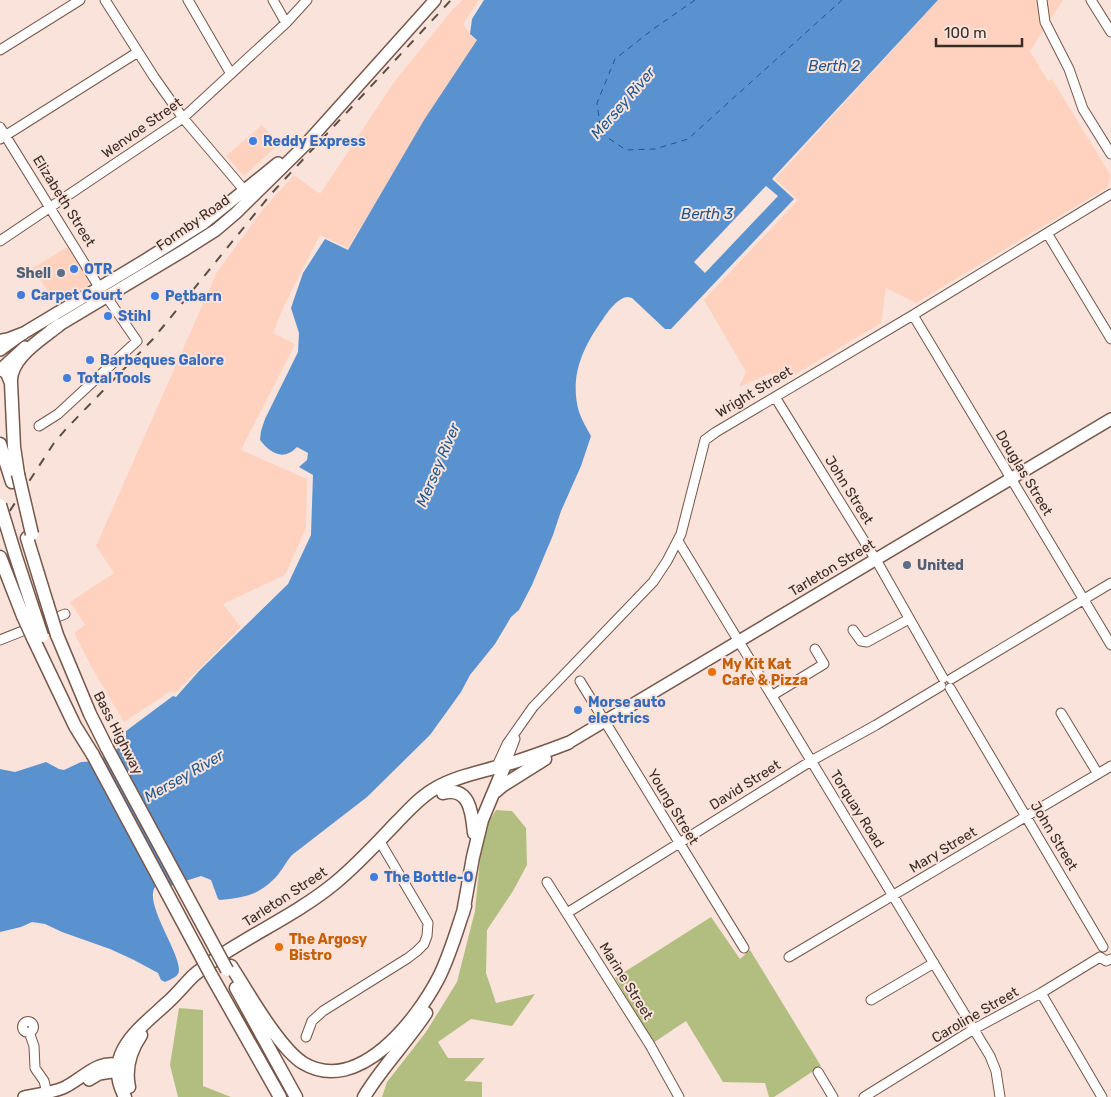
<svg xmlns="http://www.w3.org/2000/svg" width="1111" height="1097" viewBox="0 0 1111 1097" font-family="Rubik,sans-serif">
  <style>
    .built { fill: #ffd2c0 }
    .green { fill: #b1be80 }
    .water { fill: #5a92d0 }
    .pier { fill: #fae3da }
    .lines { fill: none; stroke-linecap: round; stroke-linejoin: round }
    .ferry { stroke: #1d5791; stroke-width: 1; stroke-dasharray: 6 5; stroke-linecap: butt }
    .minor-casing { stroke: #76574a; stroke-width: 11 }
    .major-casing { stroke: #76574a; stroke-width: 14 }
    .highway-casing { stroke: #76574a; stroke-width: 15 }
    .minor { stroke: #fff; stroke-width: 9 }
    .major { stroke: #fff; stroke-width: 11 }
    .highway { stroke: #fff; stroke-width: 12 }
    .rail { stroke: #5c4d46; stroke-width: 2; stroke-dasharray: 9 9; stroke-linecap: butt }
    .highway-bridge-casing { stroke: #76574a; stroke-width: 15; stroke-linecap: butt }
    .highway-bridge { stroke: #fff; stroke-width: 12 }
    .shop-dot { fill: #3f7fe0; stroke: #fae3da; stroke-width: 2 }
    .service-dot { fill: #5c6f8a; stroke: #fae3da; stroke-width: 2 }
    .food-dot { fill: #e8710a; stroke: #fae3da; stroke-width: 2 }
    .labels { text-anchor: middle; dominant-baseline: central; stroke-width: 4; stroke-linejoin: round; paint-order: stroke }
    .street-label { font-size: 14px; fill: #392b25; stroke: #fae3da }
    .shop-label { font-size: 14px; font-weight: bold; fill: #366cbe; stroke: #fae3da; text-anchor: start }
    .service-label { font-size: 14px; font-weight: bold; fill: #4e5e75; stroke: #fae3da; text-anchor: end }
    .food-label { font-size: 14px; font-weight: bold; fill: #c56008; stroke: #fae3da; text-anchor: start }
    .water-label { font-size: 15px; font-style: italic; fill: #1d5791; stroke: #fae3da }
  </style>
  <rect width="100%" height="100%" fill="#fae3da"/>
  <path class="built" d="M463,0H479L463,24L472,37L477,40L348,248L320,235L284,306L273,333L295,344L241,450L307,479L306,528L285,575L223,604L241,627L176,692L171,691L124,722L92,668L74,633L85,625L70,602L114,573L96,546L217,272L264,208L294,175L320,194L394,82L453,9Z
    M938,0H1063L1030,51L1048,81L1052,79L1111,176L1108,187L916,303L886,288L881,323L789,378H779L771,373L739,387L746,372L704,300L798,200L775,179Z
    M262,125L279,144L244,176L226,156Z
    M69,246L89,279L88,285L56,304L33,268Z"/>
  <path class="green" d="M496,810L512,811L526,828L527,865L513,891L487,930L486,973L496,1003L535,994L512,1026L471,1019L438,1042L448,1058H485L464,1081L482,1082V1097H382L387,1082L426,1032L457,982L475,911L480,859L488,823Z
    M711,917L740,959L750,950L821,1066L774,1097H769L765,1083L723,1082L686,1021L653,1043L615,978Z
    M179,1008L203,1010V1086L231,1097H178L170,1065Z"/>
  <path class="water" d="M484,0H938L772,179L794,199L671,329H665L632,298L628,297C619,297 608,311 603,319C583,347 569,376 579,412C582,420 587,429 591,436L581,466L561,511L553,535L532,585L519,610L511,617L495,644L470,675L461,692L430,735L367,797L292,855C285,863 281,873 273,880C257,896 241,898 220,900L218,899L211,880L201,876L170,886L155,887C143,905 186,960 178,974C175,978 169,980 165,982L161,980L158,973L134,960L110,949L62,932L45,924L32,922L21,927L0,932V769L15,772L46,762L59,769L64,770L81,762L97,761L120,747L126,740V731L173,696L176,697L199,671L288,584L311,535L313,475L299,467L307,460L308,453L297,447C284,461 271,454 260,440L261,431L265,419L298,352L299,333L291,308L303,273L325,239L348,250L424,120L477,40L470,34L472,19Z"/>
  <path class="pier" d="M766,186L778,196L705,273L694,262Z"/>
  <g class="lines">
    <path class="ferry" d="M695,0L652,30L615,59L597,103L601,133L626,150L655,149L688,139L842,0"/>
    <g class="minor-casing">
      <path id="minor" d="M105,0L154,77L183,118L245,191
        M188,0L231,74
        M273,0L286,23
        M1042,0L1045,22L1069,69L1083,109L1111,154
        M1091,0L1111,32
        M0,50L80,0
        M0,127L99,287
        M0,139L138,52
        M1047,233L1111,339
        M0,241L183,118L286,23L307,0
        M913,315L1111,645
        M775,397L879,565L943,678
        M39,426L58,414L137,341L106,296
        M678,541L990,1056L996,1071L1000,1097
        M853,630L861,641L867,642L909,619
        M0,640L65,614
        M951,679L1111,583
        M580,681L744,948
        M950,688L1103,947
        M773,695L824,664L815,649
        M1061,713L1098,774
        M505,765L515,739
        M496,768L507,744L533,707L653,582L667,561L681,534L705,440L716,432L913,315L1111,194
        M547,882L650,1045L679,1097
        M567,913L811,761L876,725L941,686
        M789,957L1111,766
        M1100,957L1106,961L1111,959
        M1041,993L1102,1097
        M871,1000L934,963
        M22.5 1027a5.5 5.5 0 1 1 11 0a5.5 5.5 0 1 1-11 0Z
        M29,1032L34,1046L35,1068L44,1081L47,1093
        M306,1037L312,1021L323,1011L408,958L417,951L424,944L427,936L428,923L379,840
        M818,1072L833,1097
        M864,1097L974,1029L1041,993L1100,957"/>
    </g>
    <g class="major-casing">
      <path id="major" d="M51,330L183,251L216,230L236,213L305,145L435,0
        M0,350L22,334L142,262L204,223L278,163
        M0,370L25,347
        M568,743L1111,419
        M89,1080L99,1074L118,1071
        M24,1097C37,1094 51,1093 63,1088C80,1081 98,1058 119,1065"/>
    </g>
    <g class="highway-casing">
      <path id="highway" d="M0,341L9,339L22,334
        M1,369L7,373L11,383L14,447L18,474
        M11,383C9,358 42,339 59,325
        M0,444L12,482
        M27,538L47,603
        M15,554L34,612
        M0,557L23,616
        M57,635L90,714L107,748
        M33,638L75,726L93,755
        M495,792L502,786L545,759
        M443,793C470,786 472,813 474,833
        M463,913L473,857L482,820L505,765
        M231,966C247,991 279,1048 303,1063C358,1096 417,1020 439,977C450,955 457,930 465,906
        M211,975L280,1097
        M236,988L296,1097
        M129,1087C125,1068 130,1051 141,1035
        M125,1097C102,1054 139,1029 167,1003C176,995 184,985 193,976C202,968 213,961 223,954C260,930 301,911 335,883C357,865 377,843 397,822C409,810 421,796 436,788C457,776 481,772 504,765C526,759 547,751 568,743
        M364,1097C382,1067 407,1042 426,1013"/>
    </g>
    <use href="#minor" class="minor"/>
    <use href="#major" class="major"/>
    <use href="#highway" class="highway"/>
    <path class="rail" d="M0,526L54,443L66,429L153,339L271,194L451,0"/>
    <g class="highway-bridge-casing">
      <path id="highway-bridge" d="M18,474L32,534
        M0,505L15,554
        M47,603L57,635
        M34,612L42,636
        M23,616L33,638
        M107,748L227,970
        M93,755L211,975"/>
    </g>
    <use href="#highway-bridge" class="highway-bridge"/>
  </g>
  <g class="shop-dot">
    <circle cx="253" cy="141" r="5"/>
    <circle cx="74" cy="269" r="5"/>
    <circle cx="21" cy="295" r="5"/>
    <circle cx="155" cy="296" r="5"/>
    <circle cx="108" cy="316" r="5"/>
    <circle cx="90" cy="360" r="5"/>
    <circle cx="67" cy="378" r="5"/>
    <circle cx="578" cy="710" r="5"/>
    <circle cx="374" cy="877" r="5"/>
  </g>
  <g class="service-dot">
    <circle cx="61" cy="273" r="5"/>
    <circle cx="907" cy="565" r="5"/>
  </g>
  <g class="food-dot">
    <circle cx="712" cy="672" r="5"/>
    <circle cx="279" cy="947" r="5"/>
  </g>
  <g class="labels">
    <g class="street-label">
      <text transform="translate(142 128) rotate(-35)">Wenvoe Street</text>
      <text transform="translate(64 201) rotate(58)">Elizabeth Street</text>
      <text transform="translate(193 223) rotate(-35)">Formby Road</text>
      <text transform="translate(754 392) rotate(-31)">Wright Street</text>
      <text transform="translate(1024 473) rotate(59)">Douglas Street</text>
      <text transform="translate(849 490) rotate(58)">John Street</text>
      <text transform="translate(832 568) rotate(-31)">Tarleton Street</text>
      <text transform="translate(118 733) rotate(63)">Bass Highway</text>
      <text transform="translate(745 785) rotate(-32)">David Street</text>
      <text transform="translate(673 807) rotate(59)">Young Street</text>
      <text transform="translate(857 809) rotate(58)">Torquay Road</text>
      <text transform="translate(1054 836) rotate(59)">John Street</text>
      <text transform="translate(943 850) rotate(-31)">Mary Street</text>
      <text transform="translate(285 897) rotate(-33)">Tarleton Street</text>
      <text transform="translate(626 981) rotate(58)">Marine Street</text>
      <text transform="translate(975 1015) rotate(-30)">Caroline Street</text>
    </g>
    <g class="shop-label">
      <text x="263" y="141">Reddy Express</text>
      <text x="84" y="269">OTR</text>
      <text x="31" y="295">Carpet Court</text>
      <text x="165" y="296">Petbarn</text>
      <text x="118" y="316">Stihl</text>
      <text x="100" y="360">Barbeques Galore</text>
      <text x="77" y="378">Total Tools</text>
      <text x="588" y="702">Morse auto<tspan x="588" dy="16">electrics</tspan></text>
      <text x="384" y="877">The Bottle-O</text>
    </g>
    <g class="service-label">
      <text x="51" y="273">Shell</text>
      <text x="917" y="565" text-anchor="start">United</text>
    </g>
    <g class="food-label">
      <text x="722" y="664">My Kit Kat<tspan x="722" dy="16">Cafe &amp; Pizza</tspan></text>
      <text x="289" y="939">The Argosy<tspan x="289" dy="16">Bistro</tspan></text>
    </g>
    <g class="water-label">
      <text x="834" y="66">Berth 2</text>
      <text transform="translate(623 103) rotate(-49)">Mersey River</text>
      <text x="707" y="214">Berth 3</text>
      <text transform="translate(438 465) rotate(-67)">Mersey River</text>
      <text transform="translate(184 776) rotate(-30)">Mersey River</text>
    </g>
  </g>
  <path d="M936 38v8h86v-8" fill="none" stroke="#392b25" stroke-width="2.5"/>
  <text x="944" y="38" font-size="15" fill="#392b25" stroke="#fae3da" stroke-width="4" paint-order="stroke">100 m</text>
</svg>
